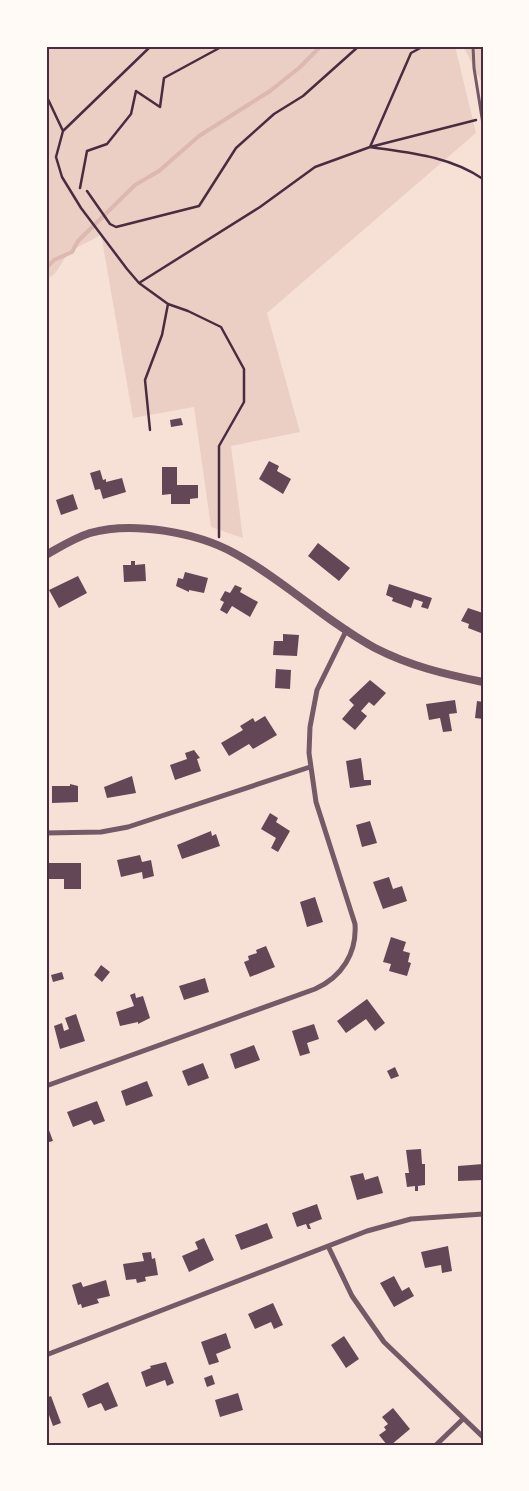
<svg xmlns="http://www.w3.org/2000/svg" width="529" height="1491" viewBox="0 0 529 1491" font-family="Figtree,sans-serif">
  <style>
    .green { fill: #ebcfc5 }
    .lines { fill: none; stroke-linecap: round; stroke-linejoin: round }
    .stream { stroke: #dcb8b0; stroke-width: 4 }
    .building { fill: #644757 }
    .path { stroke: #4a2c40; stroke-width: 2.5 }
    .service { stroke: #755966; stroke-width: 3 }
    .minor { stroke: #755966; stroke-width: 5 }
    .tertiary { stroke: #755966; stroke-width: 8 }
    .neatline { fill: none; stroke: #4a2c40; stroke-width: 2 }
  </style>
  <rect width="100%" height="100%" fill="#f7e1d7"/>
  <path class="green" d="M46,46H455L476,133L267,313L300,432L231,446L243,538L211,527L194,407L133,418L101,234C92,242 79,244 70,252C60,261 60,274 46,279Z
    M463,46H483V85Z"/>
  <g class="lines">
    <path class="stream" d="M46,268L54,260L72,252L78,241L135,185L159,171L199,136L270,91L299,68L321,46"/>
  </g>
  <path class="building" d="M181,418L183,425L171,427L170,420Z
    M269,461L279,466L277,471L291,479L283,494L259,479Z
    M162,467H177V485H198V498L190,499V504H171V494L162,495Z
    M100,470L103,480L106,479V482L122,478L126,492L103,499L100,489L95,490L90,473Z
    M73,494L78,509L61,515L56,500Z
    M318,543L350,568L339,581L308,556Z
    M131,561H135V565L145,564L146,581L124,582L123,565H131Z
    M185,572L208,578L204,593L189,590V592L176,586L178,578L183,579Z
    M78,576L87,593L59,608L49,590Z
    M389,584L432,598L428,609L421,607L423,602L414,599L411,608L392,601L393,598L386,595Z
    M235,585L242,588L240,592L258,602L250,617L232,606L227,614L220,610L224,602L220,600L225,591L230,593Z
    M468,608L483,613L481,633L468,628L469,624L461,621Z
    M283,634L299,635L297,656L273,655L274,641H283Z
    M276,669L291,670L290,689L275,688Z
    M370,680L386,693L374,706L369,702L361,711L367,716L355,730L342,719L354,705L349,700Z
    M455,700L457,713L449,714L452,731L443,732L440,718L429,720L426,704Z
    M477,701L483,702V719L475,718Z
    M265,716L277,735L253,749L249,744L229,756L221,743L243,730L240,726L253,718L255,722Z
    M194,750L200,758L197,759L201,771L175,780L170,765L187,759L185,753Z
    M361,758L364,780H371V785L350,788L346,761Z
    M132,776L136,793L107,798L104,787Z
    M70,784L78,786V802L52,803V786H70Z
    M270,813L278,818L276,822L290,831L278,852L271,848L276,838L261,829Z
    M370,821L377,843L362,847L356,825Z
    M211,831L212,836L216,834L220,846L182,859L177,845Z
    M140,855L142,862L151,860L154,876L143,879L142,872L121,877L117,860Z
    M46,863H81V889H64V879H46Z
    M389,877L393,889L402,886L407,901L383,909L373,882Z
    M315,897L323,922L307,927L300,902Z
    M391,937L406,942L403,951L410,953L408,962L411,963L407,976L389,971L391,964L383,962Z
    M266,946L275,967L250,977L244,962L249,960L248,956L257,953L256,950Z
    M101,965L110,972L102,982L94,975Z
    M62,972L64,979L53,982L51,975Z
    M205,978L209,992L184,1000L179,986Z
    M135,993L136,998L143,996L150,1018L138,1024V1022L120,1026L116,1012L134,1006L130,995Z
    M367,999L385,1023L375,1031L366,1019L346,1033L337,1021Z
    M76,1014L85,1041L60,1049L54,1026L62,1023L64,1031L69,1029L65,1018Z
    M314,1024L319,1039L307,1043L310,1053L300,1056L292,1031Z
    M254,1045L260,1060L235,1069L230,1054Z
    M203,1063L209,1078L188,1086L182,1071Z
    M395,1067L399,1076L391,1079L387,1071Z
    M147,1081L153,1096L126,1106L121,1091Z
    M97,1101L105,1121L94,1125L91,1120L73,1127L67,1112Z
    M46,1122L53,1141L49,1142L46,1136Z
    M421,1149L422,1164H425V1185L418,1186V1191H415V1186L407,1187L405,1173H409L406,1150Z
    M483,1164V1180L458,1181V1166Z
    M363,1173L365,1180L378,1176L383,1193L357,1200L350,1176Z
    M317,1204L322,1219L309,1224L311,1229H308L306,1224L297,1227L292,1213Z
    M267,1223L273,1238L241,1250L235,1235Z
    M204,1238L214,1260L189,1272L182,1256L198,1249L195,1242Z
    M448,1246L452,1271L442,1273L441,1265L425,1268L421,1252Z
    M151,1252L152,1259L155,1258L158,1275L145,1277L146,1281L137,1283L136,1279L126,1280L123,1264L144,1261L142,1253Z
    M394,1276L402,1291L409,1287L414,1296L394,1307L380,1283Z
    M106,1280L110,1296L97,1299L99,1303L82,1308L81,1304L78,1305L72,1285L81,1282L83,1287Z
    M273,1303L283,1325L274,1329L271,1322L255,1329L248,1314Z
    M226,1333L231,1348L216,1354L219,1362L209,1365L201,1342Z
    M344,1336L359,1359L346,1368L331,1345Z
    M166,1362L174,1383L167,1386L165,1380L146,1387L141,1372L151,1368L150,1366Z
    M212,1375L215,1384L207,1387L204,1378Z
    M108,1382L118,1406L105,1411L101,1403L88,1408L82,1394Z
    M238,1393L243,1410L220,1417L215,1400Z
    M51,1396L61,1423L53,1426L49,1415H46V1398Z
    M393,1408L410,1429L391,1445H387L379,1435L386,1430L384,1427L388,1424L382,1417Z"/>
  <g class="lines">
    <path class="path" d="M424,46L411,53L370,147C410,153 449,156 483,179
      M46,95L63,131L56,157L62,177L81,208L127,269L139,283L168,304L188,311L221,327L244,369V402L219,446V537
      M63,131L151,46
      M80,188L87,151L107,144L131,114L136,91L160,107L164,78L223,46
      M87,191L110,224L116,227L199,206L236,148L274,114L303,96L359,46
      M139,283L260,207L315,167L370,147L476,120
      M150,430L145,380L162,335L168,304"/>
    <path class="service" d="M473,46L474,68L483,124"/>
    <path class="minor" d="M46,833L101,832L128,827L310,767
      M46,1086L315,989C342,977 357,953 355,924L316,802L309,753L310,727L317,690L347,629
      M328,1246L352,1296L384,1342L483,1437
      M46,1355L367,1231L411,1219L483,1214
      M436,1445L463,1419"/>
    <path class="tertiary" d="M46,555C60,547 74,538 90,533C132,521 196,532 234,553C284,580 325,621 375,648C410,666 444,674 483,682"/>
  </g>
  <rect width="529" height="1491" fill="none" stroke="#fffaf5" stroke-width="95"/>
  <rect x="48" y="48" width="434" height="1396" class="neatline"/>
</svg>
